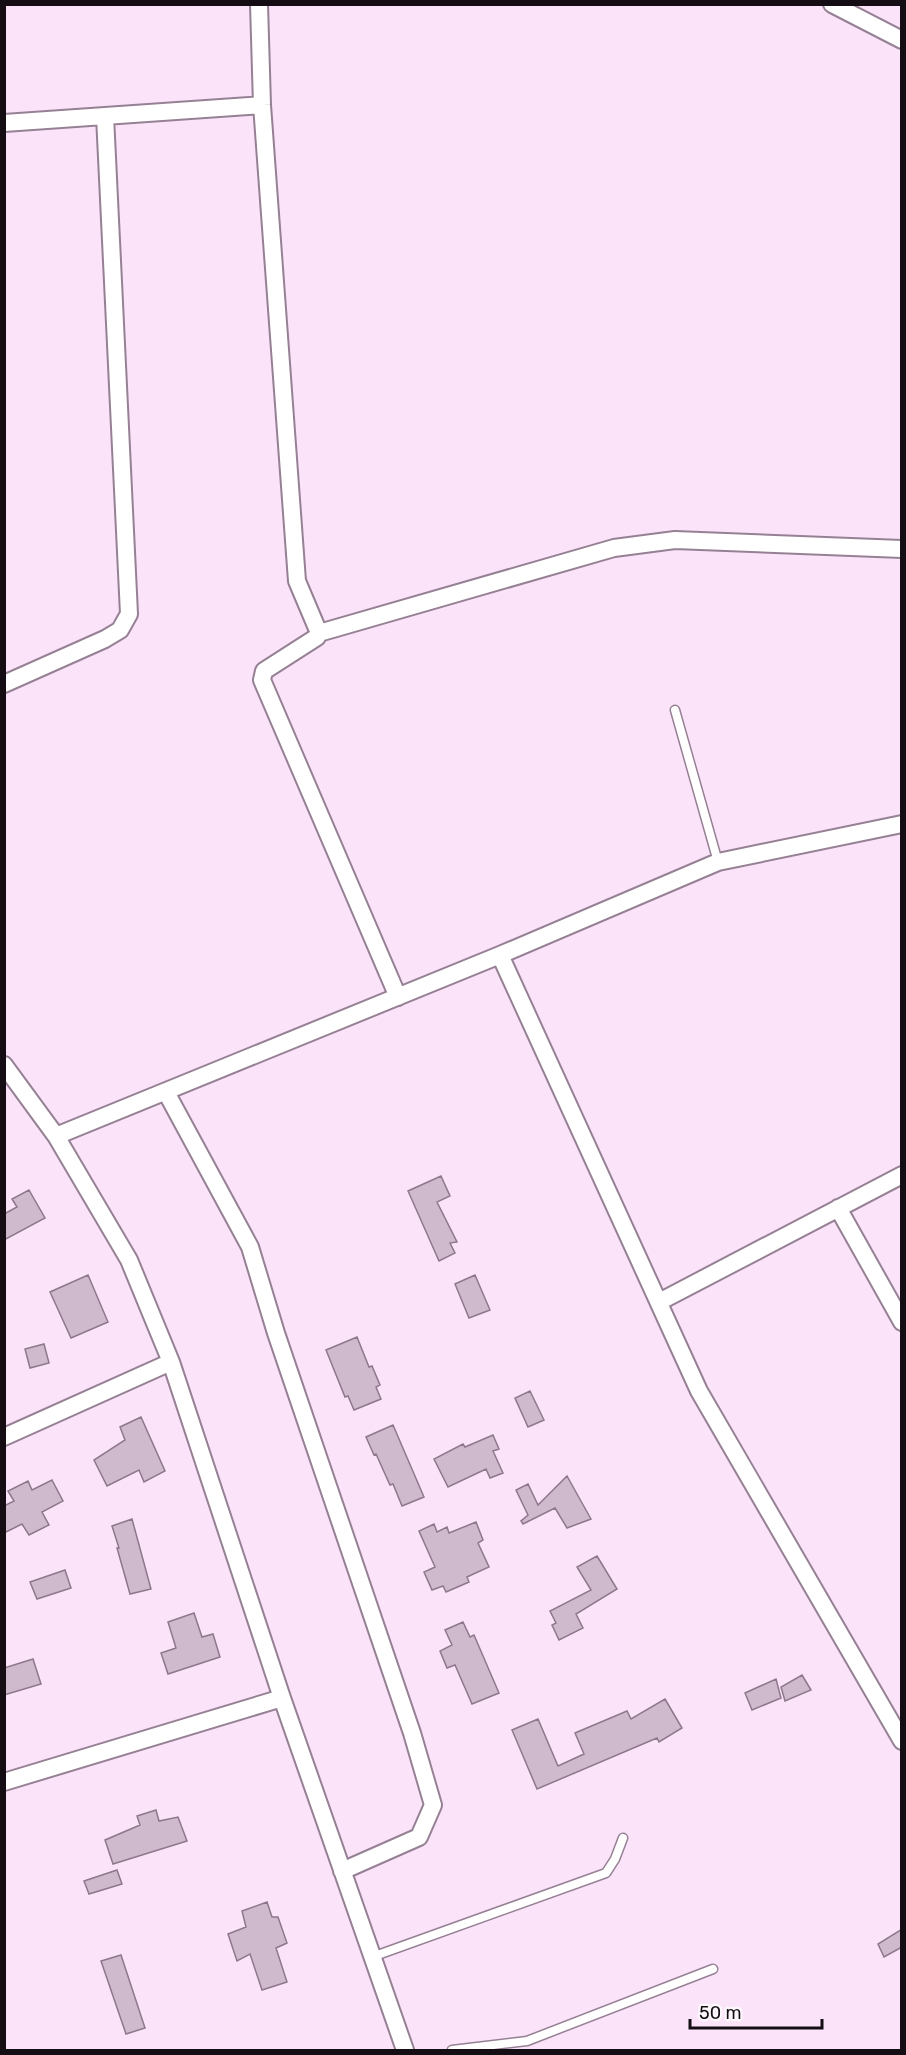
<svg xmlns="http://www.w3.org/2000/svg" width="906" height="2055" viewBox="0 0 906 2055" font-family="Rubik,sans-serif">
  <style>
    .building { fill: #cfb9cc; stroke: #8d788b; stroke-width: 1.5 }
    .lines { fill: none; stroke-linecap: round; stroke-linejoin: round }
    .service-casing { stroke: #968194; stroke-width: 11 }
    .minor-casing { stroke: #968194; stroke-width: 20 }
    .service { stroke: #fff; stroke-width: 8 }
    .minor { stroke: #fff; stroke-width: 16 }
  </style>
  <rect width="100%" height="100%" fill="#fbe4f9"/>
  <path class="building" d="M441,1176L450,1196L437,1202L457,1242L450,1243L455,1253L439,1261L408,1191Z
    M29,1190L45,1218L4,1240V1214L17,1207L12,1199Z
    M88,1275L108,1322L71,1338L50,1292Z
    M475,1275L490,1310L469,1318L455,1284Z
    M357,1337L369,1367L372,1366L380,1385L376,1387L381,1399L354,1410L348,1396L345,1397L326,1350Z
    M44,1344L49,1363L30,1368L25,1349Z
    M530,1391L544,1420L528,1427L515,1398Z
    M141,1417L165,1471L144,1482L139,1470L107,1486L94,1460L125,1440L120,1427Z
    M393,1425L424,1497L402,1506L393,1484L390,1485L376,1454L374,1455L366,1437Z
    M493,1435L499,1449L493,1451L503,1473L490,1478L486,1469L448,1487L434,1459L463,1444L465,1447Z
    M567,1476L591,1519L567,1528L555,1508L523,1524L521,1521L528,1515L516,1490L528,1484L538,1505Z
    M52,1480L63,1501L42,1512L49,1525L29,1535L22,1524L4,1533V1506L14,1501L8,1491L28,1481L32,1490Z
    M132,1519L151,1589L130,1594L117,1548H119L112,1526Z
    M476,1522L483,1540L478,1543L489,1567L467,1577L469,1582L446,1592L443,1586L432,1590L424,1572L435,1567L419,1531L434,1524L437,1532L447,1527L449,1533Z
    M597,1556L617,1589L576,1614L583,1628L559,1640L552,1625L556,1623L550,1611L591,1590L577,1567Z
    M65,1570L71,1588L37,1599L30,1582Z
    M194,1613L202,1637L213,1634L220,1657L168,1674L161,1653L176,1648L168,1622Z
    M463,1622L470,1637L474,1635L499,1693L472,1704L455,1665L447,1668L440,1651L452,1645L445,1630Z
    M33,1659L41,1684L4,1695V1668Z
    M802,1675L811,1690L785,1701L781,1687Z
    M776,1679L781,1698L752,1710L745,1693Z
    M665,1699L682,1728L659,1742L657,1738L537,1789L512,1730L538,1719L558,1766L584,1754L575,1733L627,1711L631,1719Z
    M156,1810L159,1821L178,1817L187,1841L113,1864L105,1840L140,1825L137,1816Z
    M117,1870L122,1884L89,1894L84,1881Z
    M267,1902L272,1917H278L287,1943L276,1948L287,1982L262,1990L250,1954L237,1961L228,1934L246,1927L242,1911Z
    M902,1929V1947L884,1957L878,1944Z
    M121,1955L145,2028L126,2034L101,1961Z"/>
  <g class="lines">
    <g class="service-casing">
      <path id="service" d="M675,710L718,862
        M372,1957L606,1873L615,1859L623,1838
        M452,2050L527,2041L713,1969"/>
    </g>
    <g class="minor-casing">
      <path id="minor" d="M259,4L262,105L297,581L319,633L317,637L264,671L262,680L398,997
        M832,4L902,40
        M4,123L262,105
        M319,633L614,548L675,540L902,549
        M4,684L105,639L120,630L129,614L105,116
        M500,955L699,1391L902,1741
        M4,1065L56,1136L129,1260L171,1362L282,1698L405,2050
        M166,1092L250,1247L276,1333L412,1733L433,1805L419,1837L342,1871
        M56,1136L500,955L718,862L902,824
        M838,1208L902,1322
        M659,1302L902,1175
        M4,1437L171,1362
        M4,1782L282,1698"/>
    </g>
    <use href="#service" class="service"/>
    <use href="#minor" class="minor"/>
  </g>
  <rect width="906" height="2055" fill="none" stroke="#150d14" stroke-width="12"/>
  <path d="M690 2019v9h132v-9" fill="none" stroke="#150d14" stroke-width="3"/>
  <text x="699" y="2019" font-size="18" fill="#150d14" stroke="#fdf8fc" stroke-width="4.5" paint-order="stroke">50 m</text>
</svg>
